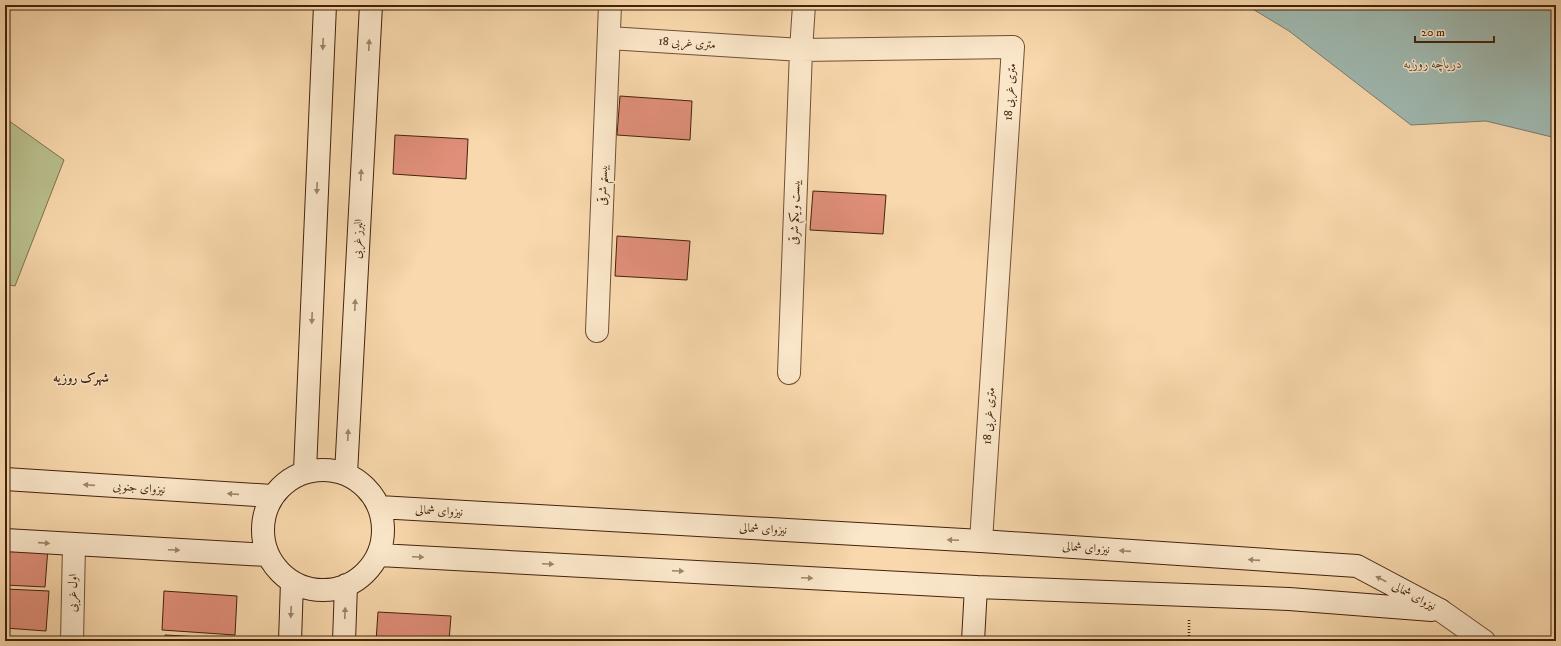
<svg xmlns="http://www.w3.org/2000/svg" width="1561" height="646" viewBox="0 0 1561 646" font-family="'IM FELL DW Pica',Amiri,serif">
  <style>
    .green { fill: #b9bf8d; stroke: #7e714c }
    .water { fill: #9fb9b0; stroke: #7a7d6e }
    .building { fill: #e08f7a; stroke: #43230c }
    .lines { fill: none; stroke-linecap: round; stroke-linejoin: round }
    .street-casing { stroke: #705034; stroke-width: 24 }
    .secondary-casing { stroke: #43230c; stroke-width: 24 }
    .path { stroke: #43230c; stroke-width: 2.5; stroke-dasharray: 1 2; stroke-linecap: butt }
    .street { stroke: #fae6c9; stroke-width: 22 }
    .secondary { stroke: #fae6c9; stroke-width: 22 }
    .oneway { fill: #9e846a }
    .labels { text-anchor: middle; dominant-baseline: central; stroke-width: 3; stroke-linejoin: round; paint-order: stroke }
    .street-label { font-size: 12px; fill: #43230c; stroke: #fae6c9 }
    .water-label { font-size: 13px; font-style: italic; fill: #5a4835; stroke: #fae6c9 }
    .neighbourhood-label { font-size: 13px; font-weight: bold; fill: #43230c; stroke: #fae6c9 }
  </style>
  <rect width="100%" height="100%" fill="#f8d8ac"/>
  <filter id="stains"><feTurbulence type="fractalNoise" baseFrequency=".005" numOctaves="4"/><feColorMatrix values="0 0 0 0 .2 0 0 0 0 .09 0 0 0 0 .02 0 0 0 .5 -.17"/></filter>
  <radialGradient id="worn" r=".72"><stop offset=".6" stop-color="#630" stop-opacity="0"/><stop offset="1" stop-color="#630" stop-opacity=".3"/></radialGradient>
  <path class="green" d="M5,118L64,160L15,286L5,284Z"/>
  <path class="water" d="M1246,5H1556V138L1486,121L1411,125L1289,31Z"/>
  <path class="building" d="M620,96L692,101L690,140L617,135Z
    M395,135L468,139L466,179L393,174Z
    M813,191L886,195L883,234L810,230Z
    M617,236L690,241L687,280L615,276Z
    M5,546L48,548L45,587L5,585Z
    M5,589L49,591L46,631L5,628Z
    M164,591L237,596L235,635L162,630Z
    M378,612L451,616L449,641H376Z
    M165,635L238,639V641H165Z"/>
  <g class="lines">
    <g class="street-casing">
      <path id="street" d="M609,38L801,50L1013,47L981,541
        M597,331L610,5
        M789,373L801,50L804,5
        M1440,610L1484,641
        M72,641L74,545"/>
    </g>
    <g class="secondary-casing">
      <path id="secondary" d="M263 530a60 60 0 1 1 120 0a60 60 0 1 1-120 0Z
        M305,471L325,5
        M346,474L371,5
        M5,479L272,496
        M379,507L981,541L1357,566L1440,610
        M5,540L267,555
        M379,555L976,587L1289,599L1432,610
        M290,641L292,582
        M344,641L346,585
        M973,641L976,587"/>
    </g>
    <path class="path" d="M1189,620V641"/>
    <use href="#street" class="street"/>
    <use href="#secondary" class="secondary"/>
  </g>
  <defs><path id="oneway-solid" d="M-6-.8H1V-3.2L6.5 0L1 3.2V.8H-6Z"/></defs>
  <g class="oneway">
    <use href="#oneway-solid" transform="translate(323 44) rotate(92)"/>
    <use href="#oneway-solid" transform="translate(369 45) rotate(-87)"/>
    <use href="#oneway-solid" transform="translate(361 175) rotate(-87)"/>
    <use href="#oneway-solid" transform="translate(317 188) rotate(92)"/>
    <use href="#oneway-solid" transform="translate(355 305) rotate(-87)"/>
    <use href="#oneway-solid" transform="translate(312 318) rotate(92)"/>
    <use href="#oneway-solid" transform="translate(348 435) rotate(-87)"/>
    <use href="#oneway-solid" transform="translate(89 485) rotate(-176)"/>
    <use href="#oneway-solid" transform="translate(233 494) rotate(-176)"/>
    <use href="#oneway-solid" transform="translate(953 540) rotate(-177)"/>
    <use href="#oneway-solid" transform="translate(44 543) rotate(4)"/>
    <use href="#oneway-solid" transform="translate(174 550) rotate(3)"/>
    <use href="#oneway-solid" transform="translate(1125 551) rotate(-176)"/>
    <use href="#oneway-solid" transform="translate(418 557) rotate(3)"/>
    <use href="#oneway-solid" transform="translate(1254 560) rotate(-176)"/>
    <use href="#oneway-solid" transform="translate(548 564) rotate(3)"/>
    <use href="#oneway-solid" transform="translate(678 571) rotate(3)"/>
    <use href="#oneway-solid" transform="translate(807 578) rotate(3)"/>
    <use href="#oneway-solid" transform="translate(1381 579) rotate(-152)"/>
    <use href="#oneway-solid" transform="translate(291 612) rotate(92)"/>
    <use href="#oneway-solid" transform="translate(345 613) rotate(-88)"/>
  </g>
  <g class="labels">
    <g class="street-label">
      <text transform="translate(687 43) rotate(4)">18 متری غربی</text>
      <text transform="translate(1010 92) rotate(-86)">18 متری غربی</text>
      <text transform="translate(603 185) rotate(-88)">بیستم شرقی</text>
      <text transform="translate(795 212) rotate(-88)">بیست و یکم شرقی</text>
      <text transform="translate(358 239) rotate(-87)">البرز غربی</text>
      <text transform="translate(989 416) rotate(-86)">18 متری غربی</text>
      <text transform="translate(139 488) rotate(4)">نیزوای جنوبی</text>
      <text transform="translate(439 511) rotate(3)">نیزوای شمالی</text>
      <text transform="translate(763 529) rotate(3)">نیزوای شمالی</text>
      <text transform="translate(1086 548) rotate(4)">نیزوای شمالی</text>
      <text transform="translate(73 593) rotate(-89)">اول غربی</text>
      <text transform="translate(1414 596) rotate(28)">نیزوای شمالی</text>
    </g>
    <g class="water-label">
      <text x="1433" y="64">دریاچه روزیه</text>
    </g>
    <g class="neighbourhood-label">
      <text x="81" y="378">شهرک روزیه</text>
    </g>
  </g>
  <rect width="1561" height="646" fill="none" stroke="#f8d8ac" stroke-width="20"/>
  <rect x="6" y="6" width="1549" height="634" fill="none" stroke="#43230c" stroke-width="2"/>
  <rect x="10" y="10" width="1541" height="626" fill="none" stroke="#43230c"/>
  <path d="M1415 36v6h79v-6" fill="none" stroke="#43230c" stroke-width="2"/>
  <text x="1421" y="36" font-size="12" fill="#43230c" stroke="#fae6c9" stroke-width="3" paint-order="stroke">20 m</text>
  <rect width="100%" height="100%" filter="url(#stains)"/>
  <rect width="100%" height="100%" fill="url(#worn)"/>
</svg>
